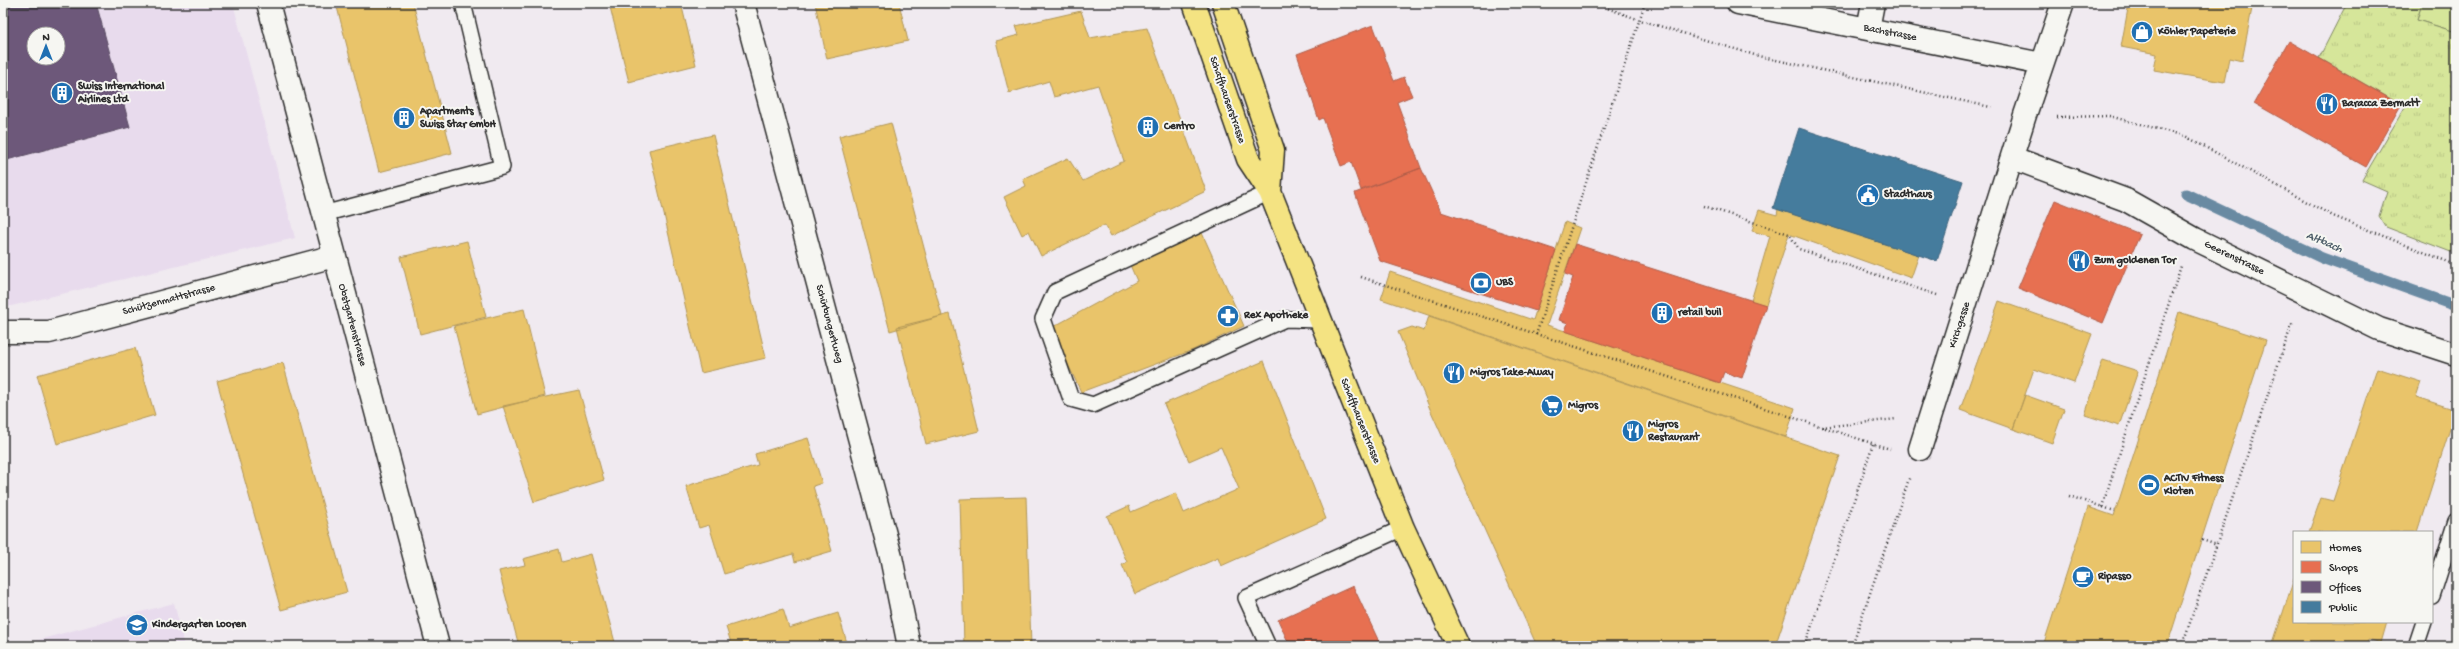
<svg xmlns="http://www.w3.org/2000/svg" width="2459" height="649" viewBox="0 0 2459 649" font-family="'Gochi Hand',sans-serif">
  <style>
    .built { fill: #e8dbed; fill-rule: evenodd }
    .grass { fill: #d6e69a; stroke: #808862 }
    .park { fill: url(#park-tufts); stroke: #808862 }
    .homes { fill: #e9c46a; stroke: #b09657 }
    .shops { fill: #e76f51; stroke: #af5b46 }
    .offices { fill: #6d597a; stroke: #594b62; fill-rule: evenodd }
    .public { fill: #457b9d; stroke: #3d637b }
    .lines { fill: none; stroke-linecap: round; stroke-linejoin: round }
    .stream { stroke: #698aa2; stroke-width: 11 }
    .service-casing { stroke: #2b2b2b; stroke-width: 18 }
    .minor-casing { stroke: #2b2b2b; stroke-width: 25 }
    .primary-casing { stroke: #2b2b2b; stroke-width: 25 }
    .path { stroke: #2b2b2b; stroke-width: 2.5; stroke-dasharray: 1 3; stroke-linecap: butt }
    .service { stroke: #f6f6f2; stroke-width: 15 }
    .minor { stroke: #f6f6f2; stroke-width: 22 }
    .primary { stroke: #f4e382; stroke-width: 22 }
    .labels { text-anchor: middle; dominant-baseline: central; stroke-width: 4; stroke-linejoin: round; paint-order: stroke }
    .poi-label { font-size: 11px; font-weight: bold; fill: #2b2b2b; stroke: #f6f6f2; text-anchor: start }
    .street-label { font-size: 11px; fill: #2b2b2b; stroke: #f6f6f2 }
    .water-label { font-size: 12px; font-style: italic; fill: #4a5b66; stroke: #f6f6f2 }
  </style>
  <defs>
    <pattern id="park-tufts" width="24" height="20" patternUnits="userSpaceOnUse"><rect width="24" height="20" fill="#d6e69a"/><path d="M3 7l-1-3M5 7V3M7 7l1-3M15 17l-1-3M17 17v-4M19 17l1-3" fill="none" stroke="#b8c585"/></pattern>
  </defs>
  <rect width="100%" height="100%" fill="#f0eaf0"/>
  <filter id="ink" filterUnits="userSpaceOnUse"><feTurbulence type="fractalNoise" baseFrequency=".025" numOctaves="2"/><feDisplacementMap in="SourceGraphic" scale="8" xChannelSelector="R" yChannelSelector="G"/><feConvolveMatrix kernelMatrix="1 2 1 2 8 2 1 2 1" color-interpolation-filters="sRGB"/></filter>
  <g filter="url(#ink)">
    <path class="built" d="M3,3H233L295,238L3,308ZM34,34H58V58H34Z
      M174,603L185,646H16Z"/>
    <path class="grass" d="M2422,3H2456V32L2417,20Z"/>
    <path class="park" d="M2347,3H2422L2417,20L2456,32V254L2386,227L2379,216L2387,191L2362,180L2405,107L2319,58Z"/>
    <path class="homes" d="M336,3H413L452,153L379,172Z
      M609,3H681L696,65L629,82Z
      M815,3H899L908,41L827,59Z
      M2129,3H2253L2242,61L2229,58L2224,82L2154,70L2157,54L2121,47Z
      M1081,11L1090,38L1147,28L1206,191L1111,236L1105,225L1041,256L1029,231L1022,235L1004,197L1026,186L1023,179L1068,158L1083,181L1124,161L1098,85L1054,97L1049,81L1009,93L996,41L1019,35L1016,26Z
      M891,123L942,316L890,331L839,136Z
      M713,135L766,358L701,373L649,150Z
      M1778,209L1919,255L1911,278L1789,234L1766,305L1751,301L1770,236L1752,231L1754,224L1759,210L1777,215Z
      M1565,222L1580,228L1547,325L1795,408L1786,437L1381,299L1390,272L1533,320Z
      M1202,233L1244,326L1193,350L1081,392L1051,328L1137,281L1130,265Z
      M467,241L486,317L420,334L401,257Z
      M1999,301L2092,334L2074,383L2034,369L2013,429L1960,410Z
      M524,309L545,396L477,414L454,326Z
      M2179,312L2266,340L2167,646H2043L2088,507L2114,516Z
      M950,314L979,431L926,444L897,327Z
      M1429,316L1840,456L1775,646H1537L1430,409L1398,332L1412,327L1424,331Z
      M135,348L155,415L57,444L37,375Z
      M2103,360L2138,371L2119,426L2085,415Z
      M1264,361L1326,519L1221,566L1218,558L1135,594L1122,565L1127,562L1107,516L1129,506L1131,512L1176,493L1184,513L1239,489L1221,447L1189,461L1164,404Z
      M283,363L347,592L281,610L217,381Z
      M2377,368L2421,382L2416,397L2456,410L2417,532H2309L2321,498L2333,501Z
      M579,390L604,480L534,502L503,406Z
      M2025,395L2064,409L2052,443L2013,429Z
      M808,438L822,483L813,486L832,551L795,562L793,554L724,574L709,525L699,528L686,486L758,465L755,454Z
      M1026,497L1031,646H964L960,499Z
      M559,549L562,562L591,554L616,646H519L499,571L525,565L523,559Z
      M2294,579V622H2387L2381,643L2368,639L2366,646H2272Z
      M783,609L789,628L838,613L848,646H732L726,627Z"/>
    <path class="shops" d="M1373,25L1394,81L1404,77L1412,96L1397,102L1421,168L1361,190L1351,162L1341,166L1323,118L1319,120L1297,54Z
      M2289,41L2401,105L2366,167L2254,103Z
      M1421,168L1441,212L1556,250L1536,311L1380,261L1355,193Z
      M2055,200L2140,234L2103,323L2018,288Z
      M1575,244L1766,305L1742,378L1724,372L1720,383L1565,331L1568,323L1559,320L1573,277L1565,274Z
      M1353,586L1381,646H1290L1278,620Z"/>
    <path class="offices" d="M3,3H96L130,127L3,161ZM34,34H58V58H34Z"/>
    <path class="public" d="M1799,128L1963,181L1937,261L1773,208Z"/>
    <g class="lines">
      <path class="stream" d="M2186,194L2322,258L2456,306"/>
      <g class="service-casing">
        <path id="service" d="M1270,192L1055,292L1043,319L1071,399L1093,405L1285,319L1320,320
          M323,214L502,167L463,3
          M2432,596L2456,521
          M1268,646L1246,598L1403,528
          M2416,646L2424,622"/>
      </g>
      <g class="minor-casing">
        <path id="minor" d="M268,3L438,646
          M743,3L891,557L909,646
          M1738,3L2042,64
          M1868,29L1873,3
          M2013,158L2126,200L2195,239L2379,329L2456,354
          M3,332H49L334,256
          M1920,449L2025,115L2063,3"/>
      </g>
      <g class="primary-casing">
        <path id="primary" d="M1194,3L1248,159L1270,192L1403,528L1458,646
          M1223,3L1273,150L1270,192"/>
      </g>
      <path class="path" d="M1593,3L1640,20L1758,56L1995,108
        M2057,117L2109,116L2185,136L2333,216L2456,265
        M1704,206L1789,234L1799,249L1937,295
        M1361,277L1890,449
        M1536,335L1645,3
        M1822,427L1897,419
        M2069,496L2115,511
        M2102,507L2181,266
        M2202,540L2217,545
        M1805,646L1873,444
        M1852,646L1910,476
        M2182,646L2293,321"/>
      <use href="#service" class="service"/>
      <use href="#minor" class="minor"/>
      <use href="#primary" class="primary"/>
    </g>
  </g>
  <defs>
    <g id="shop-disc" transform="scale(1.15)"><circle r="9.5" fill="#1f6fb2" stroke="#f6f6f2"/><path d="M-5-2.5h2.3a2.7 3.5 0 0 1 5.4 0H5L5.5 6h-11ZM-1.5-2.5h3a1.5 2.3 0 0 0-3 0Z" fill="#fff"/></g>
    <g id="building-disc" transform="scale(1.15)"><circle r="9.5" fill="#1f6fb2" stroke="#f6f6f2"/><path d="M-4-6H4V6H1V3H-1V6H-4ZM-2.5-4.3h1.7v1.8h-1.7ZM.8-4.3h1.7v1.8H.8ZM-2.5-1h1.7V.8h-1.7ZM.8-1h1.7V.8H.8Z" fill="#fff"/></g>
    <g id="restaurant-disc" transform="scale(1.15)"><circle r="9.5" fill="#1f6fb2" stroke="#f6f6f2"/><path d="M-5-6h1v4h1v-4h1v4h1v-4h1v5L-1.5 .5V6h-2V.5L-5-1ZM5-6V6H3V1.5H1.5Q1.5-4 5-6Z" fill="#fff"/></g>
    <g id="civic-disc" transform="scale(1.15)"><circle r="9.5" fill="#1f6fb2" stroke="#f6f6f2"/><path d="M-.6-6.5H3V-4.5H.6V-3L4-1V1h2V6H-6V1h2V-1L-.6-3ZM-1.2 2.5V6h2.4V2.5Z" fill="#fff"/></g>
    <g id="bank-disc" transform="scale(1.15)"><circle r="9.5" fill="#1f6fb2" stroke="#f6f6f2"/><path d="M-6-4H6V4H-6ZM0-2.3a2.3 2.3 0 1 0 0 4.6a2.3 2.3 0 1 0 0-4.6Z" fill="#fff"/></g>
    <g id="pharmacy-disc" transform="scale(1.15)"><circle r="9.5" fill="#1f6fb2" stroke="#f6f6f2"/><path d="M-2-6h4v4h4v4h-4v4h-4v-4h-4v-4h4Z" fill="#fff"/></g>
    <g id="supermarket-disc" transform="scale(1.15)"><circle r="9.5" fill="#1f6fb2" stroke="#f6f6f2"/><path d="M-6-5.5h2.5l.6 2H6L4.5 2H-2.5L-4.4-4H-6ZM-1.5 3.2a1.3 1.3 0 1 0 .1 0ZM3 3.2a1.3 1.3 0 1 0 .1 0Z" fill="#fff"/></g>
    <g id="stadium-disc" transform="scale(1.15)"><circle r="9.5" fill="#1f6fb2" stroke="#f6f6f2"/><path d="M0-5a6.5 5 0 1 0 0 10a6.5 5 0 1 0 0-10ZM-3.5-1.8h7v3.6h-7Z" fill="#fff"/></g>
    <g id="cafe-disc" transform="scale(1.15)"><circle r="9.5" fill="#1f6fb2" stroke="#f6f6f2"/><path d="M-5.5-4.5H6V0H3Q3 3.5 0 3.5H-2.5Q-5.5 3.5-5.5 0ZM3-3.2v2h1.7v-2ZM-6 4.5H4V6H-6Z" fill="#fff"/></g>
    <g id="school-disc" transform="scale(1.15)"><circle r="9.5" fill="#1f6fb2" stroke="#f6f6f2"/><path d="M0-5L7-2L0 1L-7-2ZM-4 1L0 2.5L4 1V4Q0 6-4 4Z" fill="#fff"/></g>
  </defs>
  <g fill-rule="evenodd">
    <use href="#shop-disc" x="2142" y="32"/>
    <use href="#building-disc" x="62" y="93"/>
    <use href="#restaurant-disc" x="2327" y="104"/>
    <use href="#building-disc" x="404" y="118"/>
    <use href="#building-disc" x="1148" y="127"/>
    <use href="#civic-disc" x="1868" y="195"/>
    <use href="#restaurant-disc" x="2079" y="261"/>
    <use href="#bank-disc" x="1481" y="283"/>
    <use href="#building-disc" x="1662" y="313"/>
    <use href="#pharmacy-disc" x="1228" y="316"/>
    <use href="#restaurant-disc" x="1454" y="373"/>
    <use href="#supermarket-disc" x="1552" y="406"/>
    <use href="#restaurant-disc" x="1633" y="431"/>
    <use href="#stadium-disc" x="2149" y="485"/>
    <use href="#cafe-disc" x="2083" y="577"/>
    <use href="#school-disc" x="137" y="625"/>
  </g>
  <g class="labels">
    <g class="poi-label">
      <text x="2158" y="32">Köhler Papeterie</text>
      <text x="78" y="87">Swiss International<tspan x="78" dy="13">Airlines Ltd</tspan></text>
      <text x="2342" y="104">Baracca Zermatt</text>
      <text x="420" y="112">Apartments<tspan x="420" dy="13">Swiss Star GmbH</tspan></text>
      <text x="1164" y="127">Centro</text>
      <text x="1884" y="195">Stadthaus</text>
      <text x="2094" y="261">Zum goldenen Tor</text>
      <text x="1496" y="283">UBS</text>
      <text x="1678" y="313">retail buil</text>
      <text x="1244" y="316">Rex Apotheke</text>
      <text x="1470" y="373">Migros Take-Away</text>
      <text x="1568" y="406">Migros</text>
      <text x="1648" y="425">Migros<tspan x="1648" dy="13">Restaurant</tspan></text>
      <text x="2164" y="479">ACTIV Fitness<tspan x="2164" dy="13">Kloten</tspan></text>
      <text x="2098" y="577">Ripasso</text>
      <text x="152" y="625">Kindergarten Looren</text>
    </g>
    <g class="street-label">
      <text transform="translate(1890 33) rotate(11)">Bachstrasse</text>
      <text transform="translate(1227 100) rotate(71)">Schaffhauserstrasse</text>
      <text transform="translate(2234 258) rotate(26)">Geerenstrasse</text>
      <text transform="translate(169 300) rotate(-15)">Schützenmattstrasse</text>
      <text transform="translate(829 324) rotate(75)">Schürbungertweg</text>
      <text transform="translate(352 325) rotate(75)">Obstgartenstrasse</text>
      <text transform="translate(1960 325) rotate(-72)">Kirchgasse</text>
      <text transform="translate(1360 421) rotate(68)">Schaffhauserstrasse</text>
    </g>
    <g class="water-label">
      <text transform="translate(2324 243) rotate(23)">Altbach</text>
    </g>
  </g>
  <rect width="2459" height="649" fill="none" stroke="#f6f6f2" stroke-width="16"/>
  <rect x="8" y="8" width="2443" height="633" fill="none" stroke="#2b2b2b" stroke-width="1.5" filter="url(#ink)"/>
  <rect x="2293" y="531" width="140" height="92" fill="#f6f6f2" stroke="#a5a5a2"/>
  <rect x="2301" y="541" width="20" height="12" fill="#e9c46a" stroke="#a5a5a2"/>
  <text x="2329" y="551" font-size="12" fill="#2b2b2b">Homes</text>
  <rect x="2301" y="561" width="20" height="12" fill="#e76f51" stroke="#a5a5a2"/>
  <text x="2329" y="571" font-size="12" fill="#2b2b2b">Shops</text>
  <rect x="2301" y="581" width="20" height="12" fill="#6d597a" stroke="#a5a5a2"/>
  <text x="2329" y="591" font-size="12" fill="#2b2b2b">Offices</text>
  <rect x="2301" y="601" width="20" height="12" fill="#457b9d" stroke="#a5a5a2"/>
  <text x="2329" y="611" font-size="12" fill="#2b2b2b">Public</text>
  <g transform="translate(46 46)"><circle r="19" fill="#f6f6f2" stroke="#a5a5a2"/>
  <path d="M0-3L7 15L0 10L-7 15Z" fill="#1f6fb2"/>
  <text y="-6" font-size="11" font-weight="bold" text-anchor="middle" fill="#2b2b2b">N</text>
  </g>
</svg>
